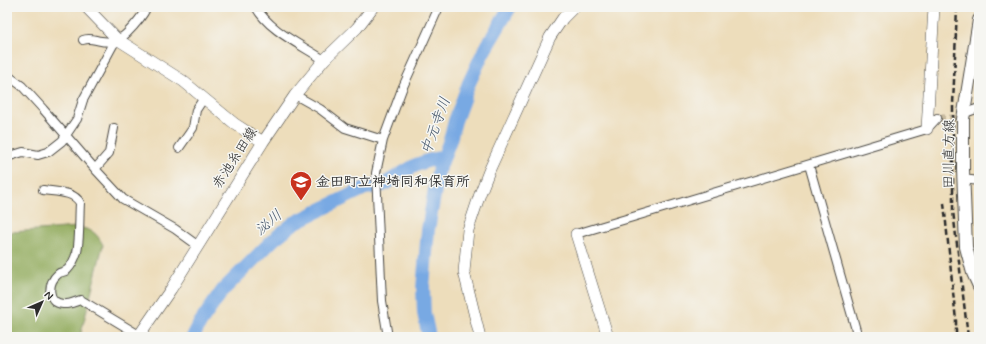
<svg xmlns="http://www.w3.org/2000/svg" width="986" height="344" viewBox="0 0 986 344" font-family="Mynerve,'Klee One',sans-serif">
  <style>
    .forest { fill: #91aa5b; stroke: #5e6a43 }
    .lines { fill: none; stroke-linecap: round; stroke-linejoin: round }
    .river { stroke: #78a9e3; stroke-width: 14 }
    .street-tunnel { stroke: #c6b99e; stroke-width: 8; stroke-dasharray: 8 4; stroke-linecap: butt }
    .street-casing { stroke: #484641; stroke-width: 10 }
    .secondary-casing { stroke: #484641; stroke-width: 12 }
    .primary-casing { stroke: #484641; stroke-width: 14 }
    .street { stroke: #fff; stroke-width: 8 }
    .secondary { stroke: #fff; stroke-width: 11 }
    .primary { stroke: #fff; stroke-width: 12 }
    .rail { stroke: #2b2b2b; stroke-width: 2.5; stroke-dasharray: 6 3; stroke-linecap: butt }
    .labels { text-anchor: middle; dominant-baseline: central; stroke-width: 3; stroke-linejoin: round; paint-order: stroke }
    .street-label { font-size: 14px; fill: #2b2b2b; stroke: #f6f6f2 }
    .poi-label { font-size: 14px; font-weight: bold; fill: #2b2b2b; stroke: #f6f6f2; text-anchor: start }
    .water-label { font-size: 15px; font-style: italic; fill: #46576b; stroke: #f6f6f2 }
  </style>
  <rect width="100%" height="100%" fill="#f6f6f2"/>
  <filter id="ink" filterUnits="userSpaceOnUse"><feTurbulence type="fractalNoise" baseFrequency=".025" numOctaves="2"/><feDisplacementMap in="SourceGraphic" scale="8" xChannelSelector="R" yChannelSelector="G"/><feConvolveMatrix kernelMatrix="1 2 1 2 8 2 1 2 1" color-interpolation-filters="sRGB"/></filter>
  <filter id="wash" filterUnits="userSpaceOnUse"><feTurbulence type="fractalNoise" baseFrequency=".012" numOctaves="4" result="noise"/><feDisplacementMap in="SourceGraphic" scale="16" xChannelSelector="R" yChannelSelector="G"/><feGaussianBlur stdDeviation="0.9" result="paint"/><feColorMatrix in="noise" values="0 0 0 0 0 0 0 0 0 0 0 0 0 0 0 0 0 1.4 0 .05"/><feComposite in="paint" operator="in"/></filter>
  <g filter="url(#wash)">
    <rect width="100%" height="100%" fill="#edddbb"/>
    <path class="forest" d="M77,227C93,230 96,232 103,245L80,337H7V233L12,232Z"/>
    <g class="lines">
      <path class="river" d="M193,337L200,323L223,290L274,239L294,223L365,188L383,185L416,165L427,161L443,157
        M429,337L424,313L423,288L428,230L438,172L450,140L455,121L469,83L483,53L510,7"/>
    </g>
  </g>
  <g filter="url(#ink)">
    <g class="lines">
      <path class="street-tunnel" d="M937,118L958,119"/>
      <g class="street-casing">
        <path id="street" d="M256,7C269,31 302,45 324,60
          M83,40C90,37 94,40 101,41C106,42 110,41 115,43
          M7,75L22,86L43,109L96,170L123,199L175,229L197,245
          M295,95L320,109L345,128L383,140
          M965,113L979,108
          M179,148L193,128L196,110L204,98
          M7,157L23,152L38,155L48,152L62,141L77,119L83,100L113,45C117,39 122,38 127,33C135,25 142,17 147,7
          M809,165L858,337
          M95,169L109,153L114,128
          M963,179L979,181
          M43,190C55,192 74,191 80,203C79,217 80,239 77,252C75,258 72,265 68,269C65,273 61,271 58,274C47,283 47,303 63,304C69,305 76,301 81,300L139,335
          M576,234L927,129L937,118
          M388,337L382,301L376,173L383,140L402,89L439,7"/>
      </g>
      <g class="secondary-casing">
        <path id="secondary" d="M86,7L117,39L183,81L235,124L263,142
          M927,129L934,7
          M576,234L608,337
          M138,337L171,289L263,142L295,95L324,60L357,28L373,7
          M480,337L464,272L468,230L480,194L489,171L550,37L563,18L574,7"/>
      </g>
      <g class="primary-casing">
        <path id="primary" d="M979,20L963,119V169L966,247L973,273L979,286"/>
      </g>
      <use href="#street" class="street"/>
      <use href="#secondary" class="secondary"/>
      <use href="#primary" class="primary"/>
      <path class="rail" d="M957,7L953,105V211L968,337
        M944,203L956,321V337"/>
    </g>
  </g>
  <defs>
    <g id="school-pin" transform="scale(1.15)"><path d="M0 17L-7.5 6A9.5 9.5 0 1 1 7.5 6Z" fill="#c8321e" stroke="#f6f6f2"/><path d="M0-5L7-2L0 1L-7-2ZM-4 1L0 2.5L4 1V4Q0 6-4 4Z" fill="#fff"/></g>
  </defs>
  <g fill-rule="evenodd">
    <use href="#school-pin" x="301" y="182"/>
  </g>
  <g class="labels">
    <g class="street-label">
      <text transform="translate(949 154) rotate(-89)">田川直方線</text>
      <text transform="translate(235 158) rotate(-57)">赤池糸田線</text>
    </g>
    <g class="poi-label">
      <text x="316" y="182">金田町立神埼同和保育所</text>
    </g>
    <g class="water-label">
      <text transform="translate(436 126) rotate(-70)">中元寺川</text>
      <text transform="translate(269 223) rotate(-40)">泌川</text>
    </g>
  </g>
  <rect width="986" height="344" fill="none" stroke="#f6f6f2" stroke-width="24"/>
  <g transform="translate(42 302) rotate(45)" stroke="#f6f6f2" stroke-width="3" paint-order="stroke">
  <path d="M0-3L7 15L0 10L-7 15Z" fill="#2b2b2b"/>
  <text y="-6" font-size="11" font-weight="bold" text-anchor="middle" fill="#2b2b2b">N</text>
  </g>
</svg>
